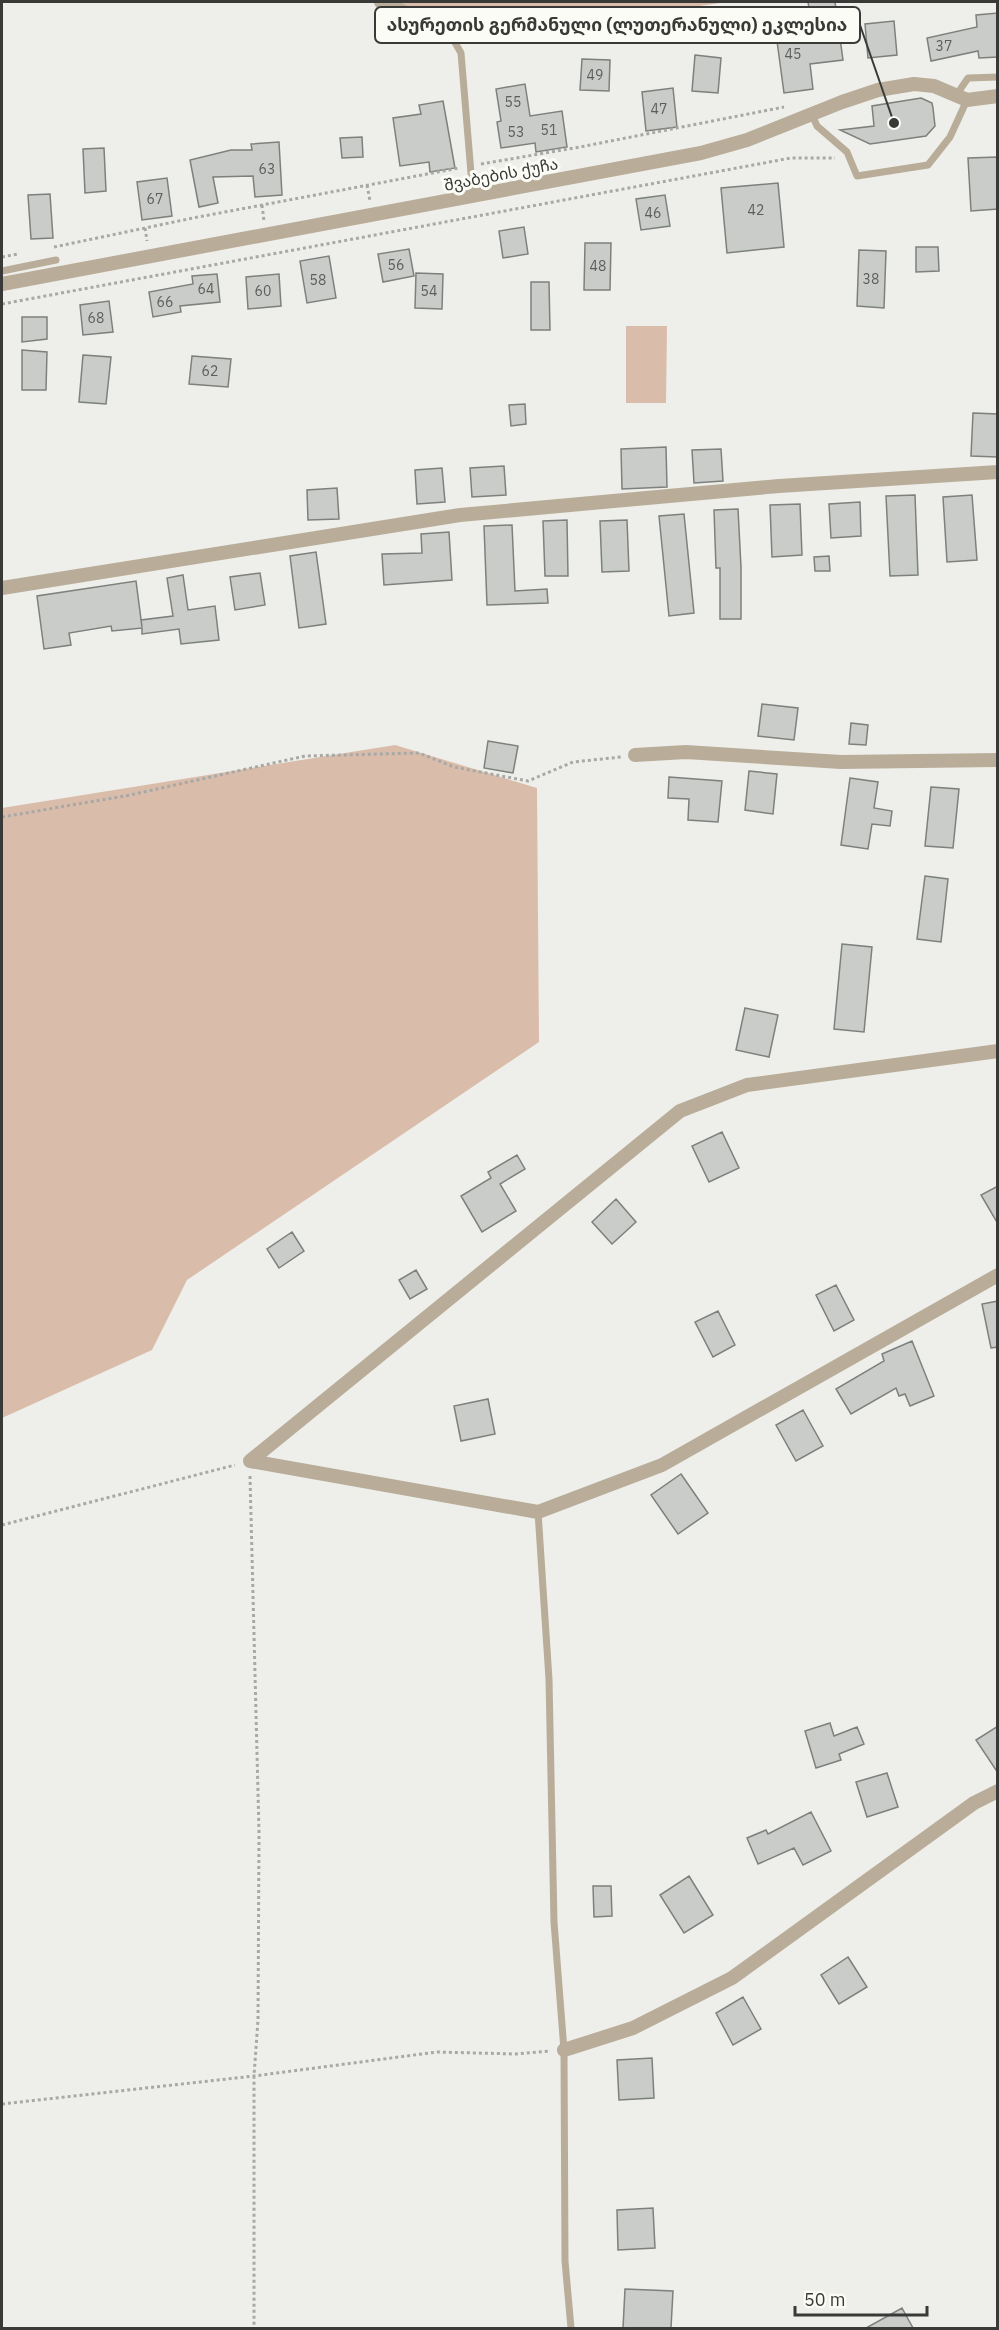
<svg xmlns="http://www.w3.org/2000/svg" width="999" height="2330" viewBox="0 0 999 2330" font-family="'IBM Plex Sans','Noto Sans Georgian',sans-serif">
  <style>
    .green { fill: #dabcab }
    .building { fill: #c9ccc8; stroke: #7d807d; stroke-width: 1.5 }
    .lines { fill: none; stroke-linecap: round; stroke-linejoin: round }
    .path { stroke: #a8a9a5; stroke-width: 3; stroke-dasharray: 3 3; stroke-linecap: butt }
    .service { stroke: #b9ad9a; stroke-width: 7 }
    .minor { stroke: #b9ad9a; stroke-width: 14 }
    .labels { text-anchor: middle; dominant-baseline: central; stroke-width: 6; stroke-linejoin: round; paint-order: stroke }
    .number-label { font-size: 14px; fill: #5d5e5b }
    .street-label { font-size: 16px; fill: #393937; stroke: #fcfcf7 }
    .leader { fill: none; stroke: #393937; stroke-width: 2 }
    .callout-dot { fill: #393937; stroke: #fcfcf7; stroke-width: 2 }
    .callout { fill: #fcfcf7; stroke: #393937; stroke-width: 2 }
    .callout-label { font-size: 18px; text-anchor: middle; font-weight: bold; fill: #393937 }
  </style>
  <rect width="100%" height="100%" fill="#eeefea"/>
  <path class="green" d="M396,2H727L481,38Z
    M626,326H667L666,403H626Z
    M395,745L537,788L539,1042L187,1280L152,1350L2,1418V808Z"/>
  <path class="building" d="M808,2H835L843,60L810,64L813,89L784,93L774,19L810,14Z
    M998,13V57L979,58L978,51L931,61L927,38L977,27L976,15Z
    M894,21L897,55L868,58L865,24Z
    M695,55L721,58L718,93L692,91Z
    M582,59L610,60L609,91L580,90Z
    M525,84L530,116L562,111L567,147L536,152L535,143L501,148L497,122L501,121L496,89Z
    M673,88L677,127L646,131L642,92Z
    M921,98L932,103L933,108L935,126L926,136L870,144L840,130L874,126L872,106Z
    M443,101L455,168L430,172L429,162L400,166L393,118L421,114L419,105Z
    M362,137L363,157L342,158L340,138Z
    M279,142L282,195L255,197L253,176L213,177L218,203L199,207L190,160L231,150H252L251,144Z
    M104,148L106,191L85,193L83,149Z
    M998,157V209L971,211L968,158Z
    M167,178L172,216L142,220L137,182Z
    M778,183L784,247L727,253L721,188Z
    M50,194L53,238L31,239L28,195Z
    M665,195L670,226L641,230L636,199Z
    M524,227L528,254L503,258L499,231Z
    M585,243H611L610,290H584Z
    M916,247H938L939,271L916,272Z
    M409,249L414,276L383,282L378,254Z
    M859,250L886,251L884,308L857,306Z
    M329,256L336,298L307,303L300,261Z
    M416,273L443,274L442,309L415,308Z
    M217,274L220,302L180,306L181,312L153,317L149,292L193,284L192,276Z
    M279,274L281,306L248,309L246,277Z
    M531,282H549L550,330H531Z
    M109,301L113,332L83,335L80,305Z
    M22,317H47V339L22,342Z
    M22,350L47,352L46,390H22Z
    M83,355L111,357L106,404L79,402Z
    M192,356L231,359L228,387L189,384Z
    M525,404L526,424L511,426L509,405Z
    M973,413L998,414L997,457L971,456Z
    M666,447L667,487L622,489L621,449Z
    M721,449L723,481L694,483L692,450Z
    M504,466L506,495L472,497L470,468Z
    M442,468L445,502L417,504L415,470Z
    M337,488L339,519L308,520L307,490Z
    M915,495L918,575L890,576L886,496Z
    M972,495L977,560L947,562L943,497Z
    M860,502L861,536L831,538L829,504Z
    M800,504L802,555L772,557L770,505Z
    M738,509L741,567V619H720V568H716L714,510Z
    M684,514L694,613L669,616L659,516Z
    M567,520L568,576H545L543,521Z
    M627,520L629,571L602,572L600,521Z
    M512,525L515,591L547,589L548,603L487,605L484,526Z
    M449,532L452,580L384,585L382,554L422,553L421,534Z
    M316,552L326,624L299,628L290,556Z
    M829,556L830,571H815L814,557Z
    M260,573L265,605L235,610L230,577Z
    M183,575L188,610L215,606L219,640L181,644L179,629L142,634V628L112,631L111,626L69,633L71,645L44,649L37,596L136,581L142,627L141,620L173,616L167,578Z
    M762,704L798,708L794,740L758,736Z
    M851,723L868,725L866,745L849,744Z
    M488,741L518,746L513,773L484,768Z
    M749,771L777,774L773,814L745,810Z
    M669,777L722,781L718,822L688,820L689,799L668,798Z
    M850,778L878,782L874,808L892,811L890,826L872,824L868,849L841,845Z
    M931,787L959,789L953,848L925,846Z
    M925,876L948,879L941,942L917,939Z
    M842,944L872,947L864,1032L834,1029Z
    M745,1008L778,1015L769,1057L736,1050Z
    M722,1132L739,1168L709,1182L692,1146Z
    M517,1155L525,1169L500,1184L516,1211L482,1232L461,1196L491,1178L488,1172Z
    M998,1186V1224L981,1195Z
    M616,1199L636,1222L612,1244L592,1222Z
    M292,1232L304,1251L279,1268L267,1249Z
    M416,1270L427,1289L410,1299L399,1280Z
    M836,1285L854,1320L834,1331L816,1295Z
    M998,1301V1347L991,1348L982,1304Z
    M718,1311L735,1345L713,1357L695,1322Z
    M912,1341L934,1396L910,1406L905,1394L899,1396L896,1388L851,1414L836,1389L884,1361L882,1354Z
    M488,1399L495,1434L461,1441L454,1406Z
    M803,1410L823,1446L796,1461L776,1425Z
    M681,1474L708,1513L678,1534L651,1495Z
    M830,1723L834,1736L857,1727L864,1744L839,1754L841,1760L816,1768L805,1731Z
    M998,1726V1773L976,1740Z
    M887,1773L898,1807L867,1817L856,1782Z
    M811,1812L831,1851L803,1865L794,1848L758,1864L747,1838L766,1830L768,1834Z
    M689,1876L713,1915L684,1933L660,1895Z
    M593,1886H611L612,1916L594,1917Z
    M848,1957L867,1987L839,2004L821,1975Z
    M743,1997L761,2029L733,2045L716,2013Z
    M652,2058L654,2098L619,2100L617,2060Z
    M653,2208L655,2248L618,2250L617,2210Z
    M625,2289L673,2291L671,2328H623Z
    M902,2308L913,2328H866Z"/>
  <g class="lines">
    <path class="path" d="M481,164L580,147L784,107
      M367,185L370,201
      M262,205L264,221
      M145,228L147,241
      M54,247L193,218L459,168
      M2,257L18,254
      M2,304L791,158H835
      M2,817L130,795L305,756L419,753L454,767L528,781L573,762L621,757
      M250,1476L259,1832L258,2020L254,2076V2328
      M2,1525L235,1465
      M2,2104L254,2076L437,2052L516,2054L550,2051"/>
    <path class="service" d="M449,32L461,53L473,197
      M957,94L968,78L998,77
      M812,115L817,126L847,152L857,176L928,165L950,137L967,100
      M2,271L56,260
      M538,1512L549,1679L554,1922L564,2050L565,2261L571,2328"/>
    <path class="minor" d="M381,2L449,32
      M2,284L701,153L747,140L842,102L878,90L914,84L934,86L967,100L998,96
      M2,588L460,515L779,486L998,472
      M635,755L686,752L841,762L998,760
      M250,1461L680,1111L747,1085L998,1051
      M250,1461L538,1512L662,1465L998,1275
      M564,2050L633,2028L732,1978L974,1803L998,1791"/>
  </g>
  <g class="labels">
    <g class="number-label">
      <text x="944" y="46">37</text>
      <text x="793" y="54">45</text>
      <text x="595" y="75">49</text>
      <text x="513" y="102">55</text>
      <text x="659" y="109">47</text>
      <text x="549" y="130">51</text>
      <text x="516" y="132">53</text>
      <text x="267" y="169">63</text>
      <text x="155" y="199">67</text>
      <text x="756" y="210">42</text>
      <text x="653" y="213">46</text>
      <text x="396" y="265">56</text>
      <text x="598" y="266">48</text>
      <text x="871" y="279">38</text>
      <text x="318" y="280">58</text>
      <text x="206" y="289">64</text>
      <text x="263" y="291">60</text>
      <text x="429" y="291">54</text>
      <text x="165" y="302">66</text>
      <text x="96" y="318">68</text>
      <text x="210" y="371">62</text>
    </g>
    <g class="street-label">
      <text transform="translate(501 174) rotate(-11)">შვაბების ქუჩა</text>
    </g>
  </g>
  <path class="leader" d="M894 123L860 25"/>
  <circle class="callout-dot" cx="894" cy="123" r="6"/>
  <rect class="callout" x="375" y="7" width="485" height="36" rx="6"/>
  <g class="callout-label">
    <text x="617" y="31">ასურეთის გერმანული (ლუთერანული) ეკლესია</text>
  </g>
  <rect width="999" height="2330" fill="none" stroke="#393937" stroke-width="6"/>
  <path d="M795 2306v9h132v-9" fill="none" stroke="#393937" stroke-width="3"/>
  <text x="804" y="2306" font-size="18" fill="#393937" stroke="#fcfcf7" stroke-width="4.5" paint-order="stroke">50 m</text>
</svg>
